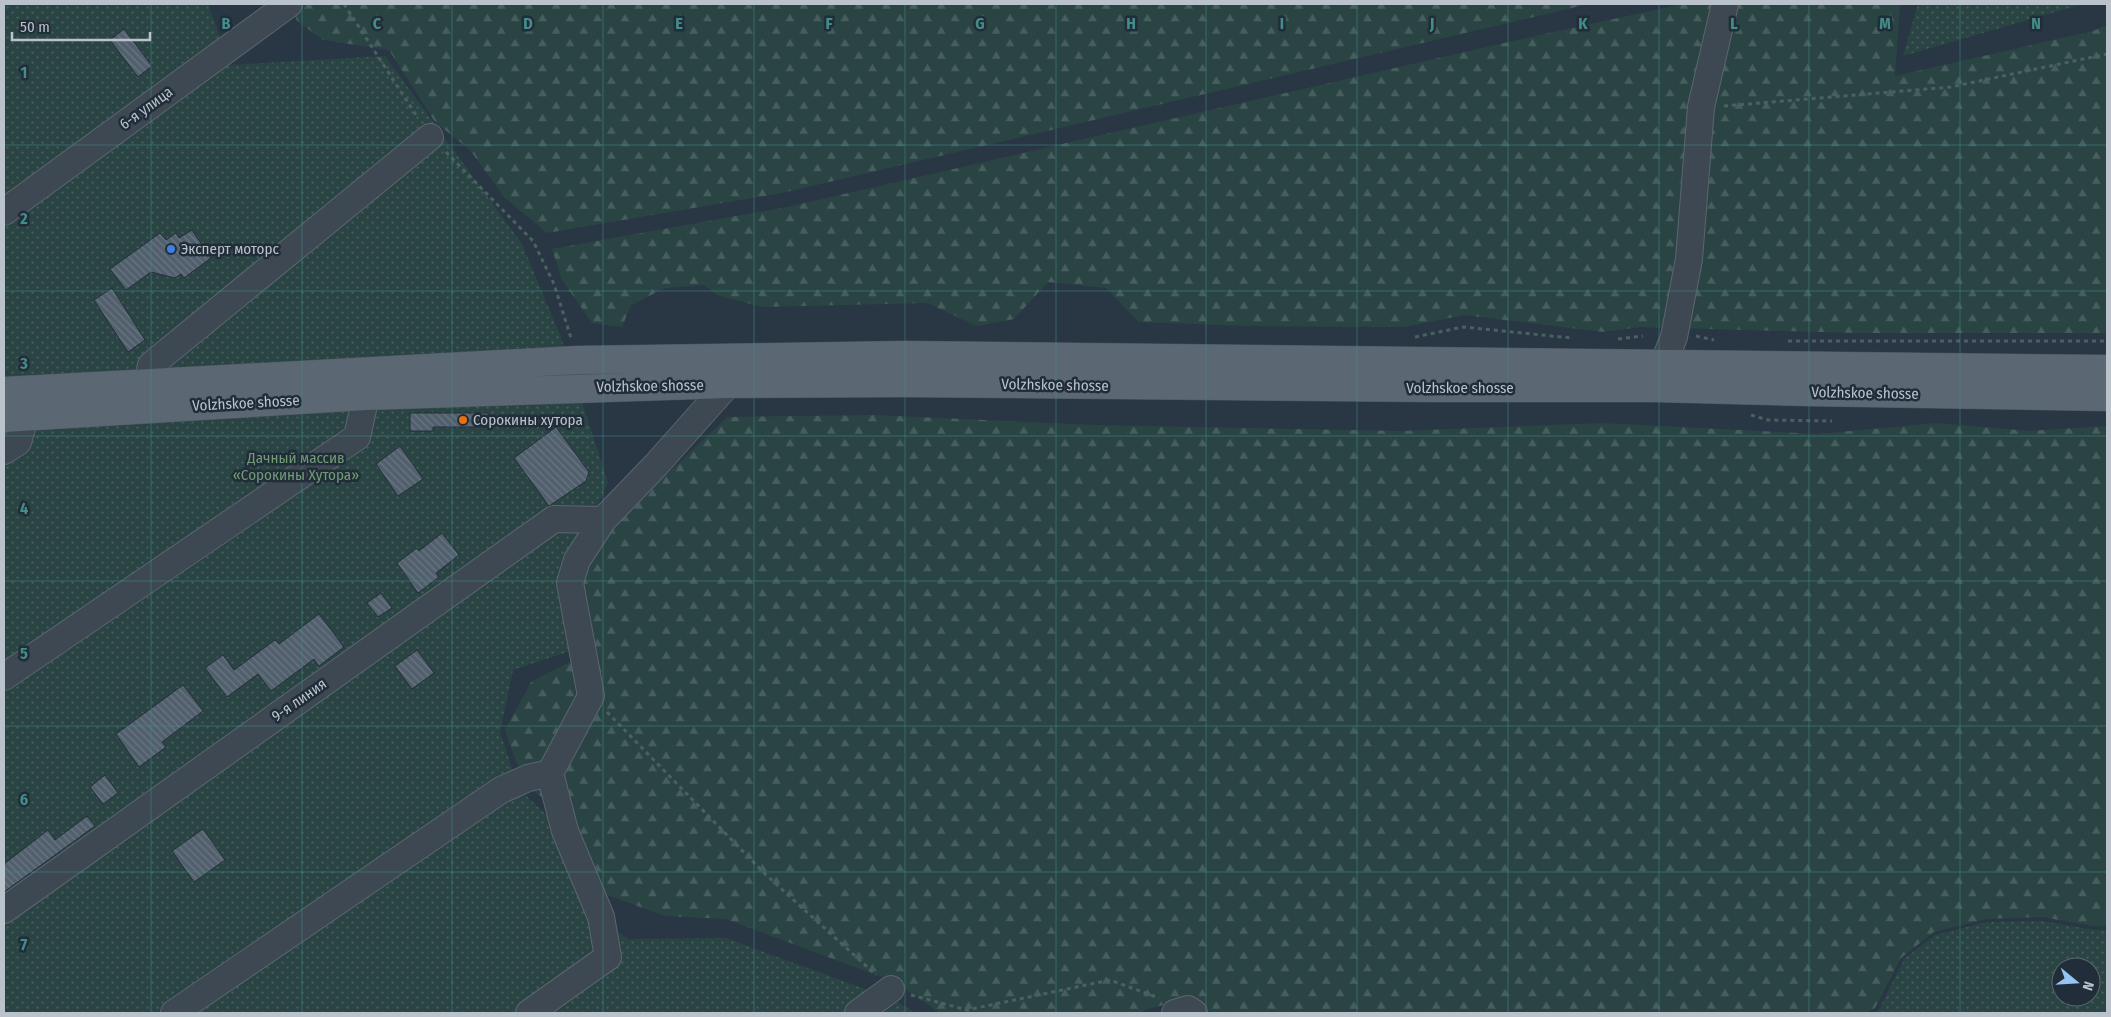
<svg xmlns="http://www.w3.org/2000/svg" width="2111" height="1017" viewBox="0 0 2111 1017" font-family="'Fira Sans Condensed',sans-serif">
  <style>
    .forest { fill: url(#forest-firs) }
    .garden { fill: url(#garden-dots); fill-rule: evenodd }
    .building { fill: url(#building-back-hatch); stroke: #232f3a }
    .lines { fill: none; stroke-linecap: round; stroke-linejoin: round }
    .minor-casing { stroke: #5b6670; stroke-width: 28 }
    .major-casing { stroke: #49545f; stroke-width: 29 }
    .path { stroke: #4b6161; stroke-width: 3; stroke-dasharray: 4 4; stroke-linecap: butt }
    .minor { stroke: #3d4852; stroke-width: 26 }
    .major { stroke: #5b6772; stroke-width: 28 }
    .grid { fill: none; stroke: #428d8a; stroke-width: 1; stroke-opacity: 0.55 }
    .shop-dot { fill: #3f7fe0; stroke: #212d38; stroke-width: 2 }
    .food-dot { fill: #e8710a; stroke: #212d38; stroke-width: 2 }
    .labels { text-anchor: middle; dominant-baseline: central; stroke-width: 5; stroke-linejoin: round; paint-order: stroke }
    .street-label { font-size: 15px; fill: #bac3cc; stroke: #212d38 }
    .poi-label { font-size: 15px; fill: #bac3cc; stroke: #212d38; text-anchor: start }
    .park-label { font-size: 15px; fill: #729c77; stroke: #212d38 }
    .grid-label { font-size: 16px; text-anchor: middle; font-weight: bold; fill: #428d8a; stroke: #212d38; stroke-width: 5; stroke-linejoin: round; paint-order: stroke }
  </style>
  <defs>
    <pattern id="forest-firs" width="22" height="20" patternUnits="userSpaceOnUse" patternTransform="scale(1.25)"><rect width="22" height="20" fill="#2a4444"/><path d="M5 1l3.5 6h-7zM16 11l3.5 6h-7z" fill="#475d5e"/></pattern>
    <pattern id="garden-dots" width="8" height="8" patternUnits="userSpaceOnUse" patternTransform="scale(1.25)"><rect width="8" height="8" fill="#2a4444"/><path d="M2 2h.1M6 6h.1" fill="none" stroke="#475d5e" stroke-width="1.8" stroke-linecap="round"/></pattern>
    <pattern id="building-back-hatch" width="6" height="6" patternUnits="userSpaceOnUse" patternTransform="scale(1.25)"><rect width="6" height="6" fill="#52606d"/><path d="M-1 5l2 2M0 0l6 6M5-1l2 2" fill="none" stroke="#697581"/></pattern>
  </defs>
  <rect width="100%" height="100%" fill="#283743"/>
  <path class="forest" d="M291,4H1589L782,193L547,233L504,197L470,150L435,122L389,50L323,40L297,21Z
    M1682,4H1900L1895,76L2093,31L2107,25V333H1855L1640,327L1603,332L1464,315L1404,327L1247,326L1139,322L1106,288L1048,282L1014,319L977,326L927,303L762,307L717,295L704,285L665,288L631,305L622,327L592,323L562,280L552,249L787,207L1504,43Z
    M874,415L1096,425L1400,431L1603,423L1818,434L1937,423L2029,431L2107,426V926H2093L2042,917L1986,919L1934,932L1901,958L1875,1008L1867,1013H1212L1191,998L1144,1010L1141,1013H940L895,982L726,919L665,916L602,893L570,818L524,784L505,730L531,682L589,652L579,584L599,539L727,417Z"/>
  <path class="garden" d="M4,4H208L230,65L385,56L522,244L560,335L608,482L561,588L576,649L513,670L500,732L519,789L554,822L590,911L628,939L726,938L895,1000L915,1013H4Z
    M1918,4H2083L1903,56Z
    M2042,921L2094,930H2107V1013H1874L1879,1010L1904,959L1935,935L1987,922ZM2061,967H2091V997H2061Z"/>
  <path class="building" d="M124,29L152,66L138,77L110,40Z
    M192,230L211,258L184,278L181,274L175,278L151,272L126,290L110,269L160,233L166,240L176,233L179,238Z
    M112,288L145,340L128,352L94,300Z
    M410,413H488V427H433V431H410Z
    M556,427L589,472L586,481L549,506L514,458Z
    M400,446L423,479L398,496L376,464Z
    M442,533L459,555L436,573L439,577L418,593L397,563L417,548L419,551Z
    M381,593L392,608L378,617L367,603Z
    M319,614L344,647L319,666L314,659L271,691L258,674L227,697L205,668L223,655L234,670L275,640L279,644Z
    M417,650L434,673L412,689L395,666Z
    M183,685L203,711L162,742L166,747L139,767L116,734Z
    M105,775L118,793L103,804L90,787Z
    M87,816L95,826L4,892V864L48,830L55,840Z
    M203,829L225,860L194,882L172,851Z"/>
  <g class="lines">
    <g class="minor-casing">
      <path id="minor" d="M4,212L289,4
        M1656,382L1674,337L1689,259L1701,107L1725,4
        M147,384L151,365L430,137
        M4,451L18,442L25,417
        M4,677L357,437L366,396
        M4,910L554,519L603,520
        M174,1013L501,790L528,778L550,773
        M529,1013L608,957L601,917L565,831L550,773L591,696L570,583L577,560L603,520L656,465L728,384
        M858,1013L891,989
        M1175,1013L1188,1009L1194,1013"/>
    </g>
    <g class="major-casing">
      <path id="major" d="M4,391L577,360L905,355L2107,369
        M4,418L366,396L728,384L905,383L1433,388H1654L1806,392L2107,397"/>
    </g>
    <path class="path" d="M344,4L418,118
      M1724,106L1951,87L2107,54
      M446,152L533,241L554,284L571,338
      M1696,336L1714,340
      M1415,337L1463,327L1572,338
      M1618,339L1643,336
      M1788,341H2107
      M1751,415L1768,420L1832,421
      M607,712L764,873L876,975
      M911,995L967,1010L1110,980L1159,998"/>
    <use href="#minor" class="minor"/>
    <use href="#major" class="major"/>
  </g>
  <path class="grid" d="M151,4V1013M302,4V1013M452,4V1013M603,4V1013M754,4V1013M905,4V1013M1056,4V1013M1206,4V1013M1357,4V1013M1508,4V1013M1659,4V1013M1809,4V1013M1960,4V1013M4,145H2107M4,291H2107M4,436H2107M4,581H2107M4,726H2107M4,872H2107"/>
  <circle class="shop-dot" cx="171" cy="249" r="5"/>
  <circle class="food-dot" cx="463" cy="420" r="5"/>
  <g class="labels">
    <g class="street-label">
      <text transform="translate(146 108) rotate(-36)">6-я улица</text>
      <text transform="translate(1055 385) rotate(1)">Volzhskoe shosse</text>
      <text transform="translate(650 386) rotate(-1)">Volzhskoe shosse</text>
      <text x="1460" y="388">Volzhskoe shosse</text>
      <text transform="translate(1865 393) rotate(1)">Volzhskoe shosse</text>
      <text transform="translate(246 403) rotate(-3)">Volzhskoe shosse</text>
      <text transform="translate(299 700) rotate(-35)">9-я линия</text>
    </g>
    <g class="poi-label">
      <text x="181" y="249">Эксперт моторс</text>
      <text x="473" y="420">Сорокины хутора</text>
    </g>
    <g class="park-label">
      <text x="296" y="458">Дачный массив<tspan x="296" dy="17">«Сорокины Хутора»</tspan></text>
    </g>
  </g>
  <g class="grid-label">
    <text x="226" y="29">B</text>
    <text x="377" y="29">C</text>
    <text x="528" y="29">D</text>
    <text x="679" y="29">E</text>
    <text x="829" y="29">F</text>
    <text x="980" y="29">G</text>
    <text x="1131" y="29">H</text>
    <text x="1282" y="29">I</text>
    <text x="1432" y="29">J</text>
    <text x="1583" y="29">K</text>
    <text x="1734" y="29">L</text>
    <text x="1885" y="29">M</text>
    <text x="2036" y="29">N</text>
    <text x="24" y="78">1</text>
    <text x="24" y="224">2</text>
    <text x="24" y="369">3</text>
    <text x="24" y="514">4</text>
    <text x="24" y="659">5</text>
    <text x="24" y="805">6</text>
    <text x="24" y="950">7</text>
  </g>
  <rect width="2111" height="1017" fill="none" stroke="#bac3cc" stroke-width="10"/>
  <g transform="translate(2076 982) rotate(108)"><circle r="24" fill="#212d38" stroke="#5e6973"/>
  <path d="M0-4L9 19L0 12L-9 19Z" fill="#96c5f5"/>
  <text y="-8" font-size="14" font-weight="bold" text-anchor="middle" fill="#bac3cc">N</text>
  </g>
  <path d="M12 32v8h138v-8" fill="none" stroke="#bac3cc" stroke-width="2.5"/>
  <text x="20" y="32" font-size="15" fill="#bac3cc" stroke="#212d38" stroke-width="4" paint-order="stroke">50 m</text>
</svg>
